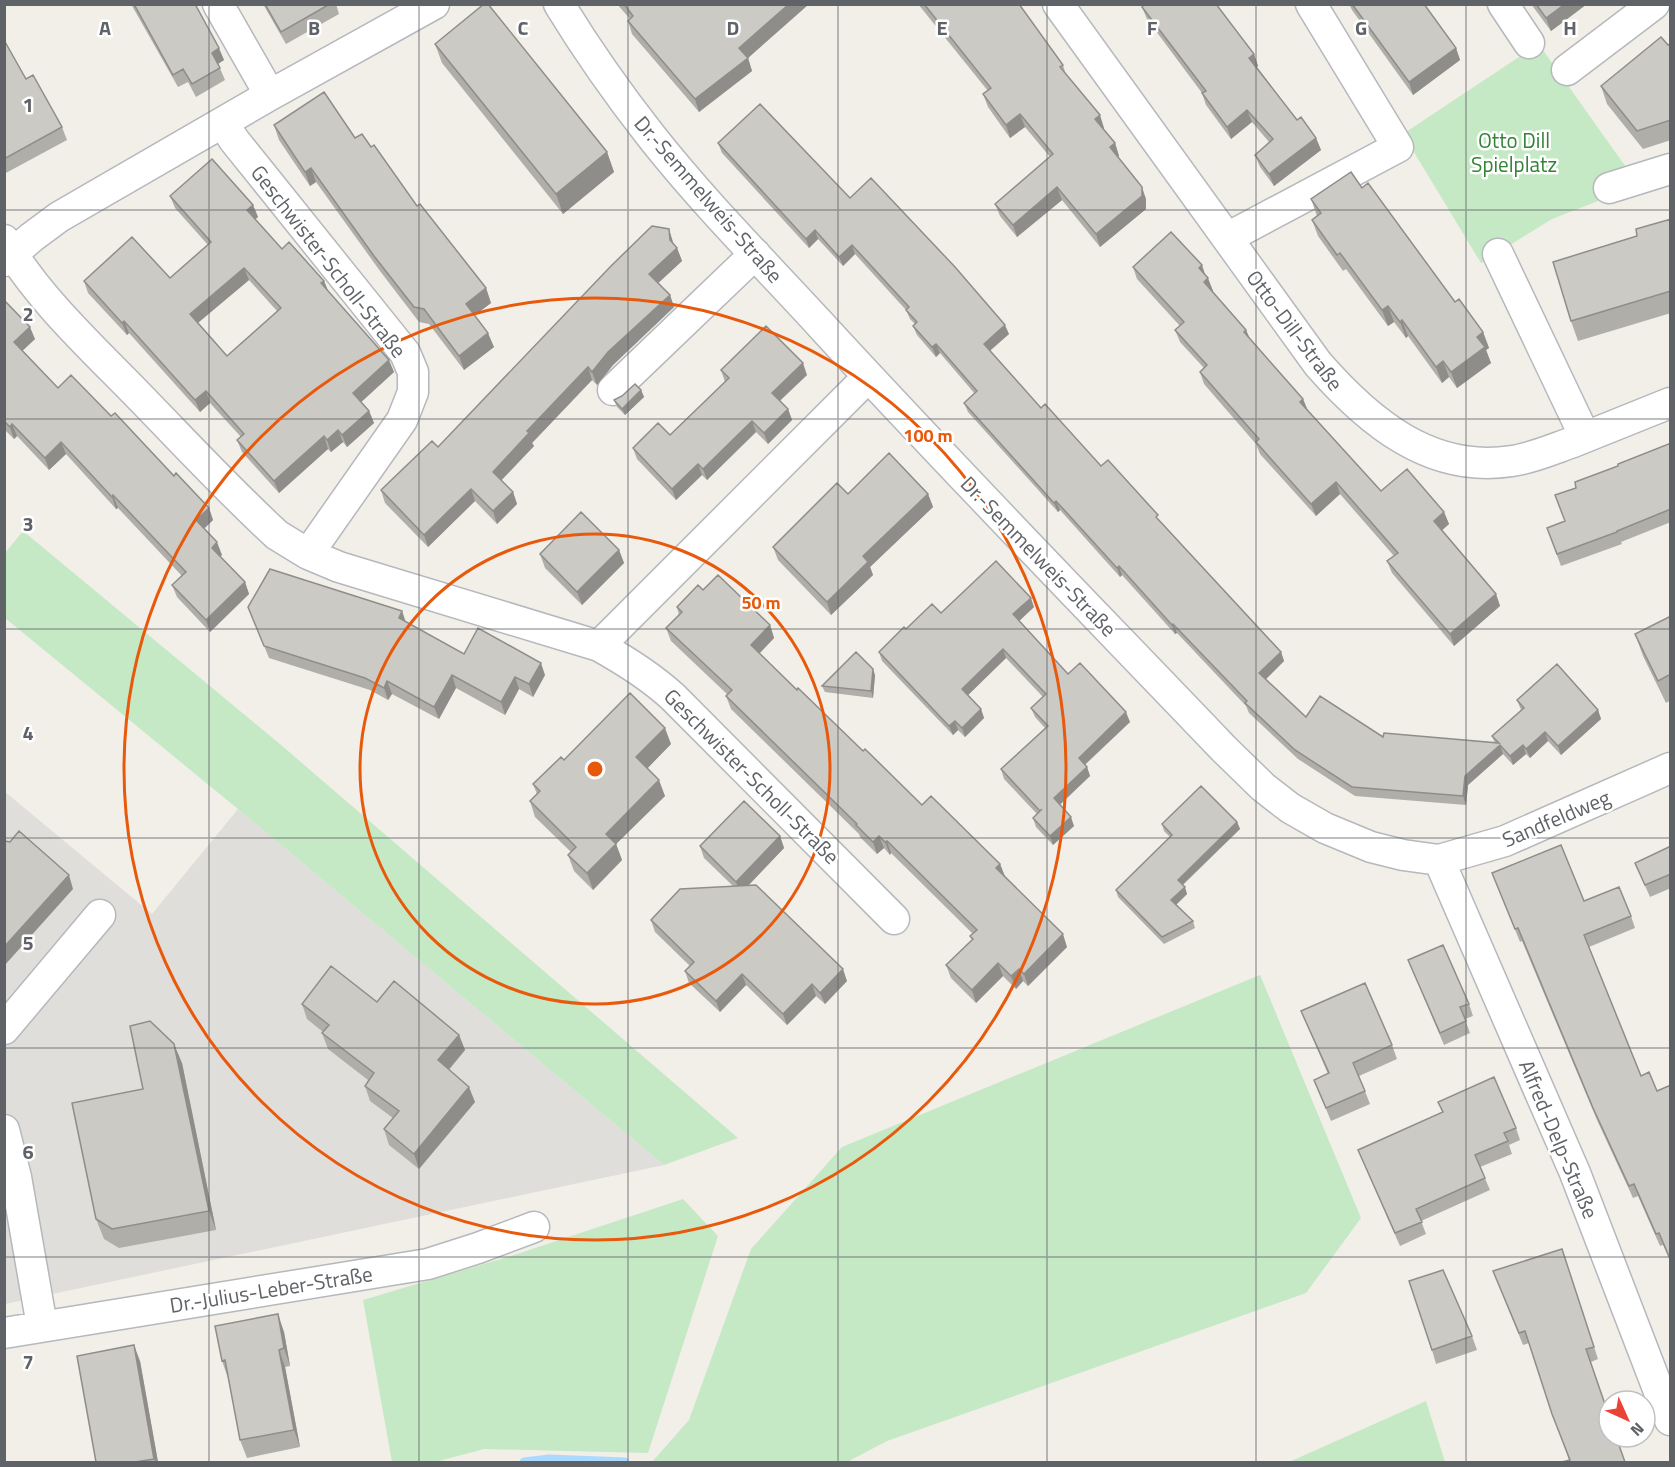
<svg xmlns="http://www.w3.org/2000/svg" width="1675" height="1467" viewBox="0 0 1675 1467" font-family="'Titillium Web',sans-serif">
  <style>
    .industrial { fill: #e0deda }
    .green { fill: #c5e8c5 }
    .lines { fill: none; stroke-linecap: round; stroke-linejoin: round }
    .stream { stroke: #aadaff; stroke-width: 9 }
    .minor-casing { stroke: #b5b8bc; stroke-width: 33 }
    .minor { stroke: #fff; stroke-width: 30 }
    .wall { fill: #afaea9; fill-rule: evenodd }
    .shaded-wall { fill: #8f8d8a }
    .building { fill: #cccac5; stroke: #8f8d8a; stroke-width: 1.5; fill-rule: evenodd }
    .grid { fill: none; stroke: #5f6368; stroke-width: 1.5; stroke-opacity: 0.55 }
    .ring { fill: none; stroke: #e8590c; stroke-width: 3 }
    .labels { text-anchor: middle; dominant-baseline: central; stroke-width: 5; stroke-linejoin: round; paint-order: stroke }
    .park-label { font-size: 21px; fill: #348238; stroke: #fff }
    .street-label { font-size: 21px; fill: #5f6368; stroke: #fff }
    .grid-label { font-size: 20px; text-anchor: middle; font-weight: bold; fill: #5f6368; stroke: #fff; stroke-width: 5; stroke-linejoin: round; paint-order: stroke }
    .centre { fill: #e8590c; stroke: #fff; stroke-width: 3 }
    .ring-label { font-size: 18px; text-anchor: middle; font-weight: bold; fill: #e8590c; stroke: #fff; stroke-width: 5; stroke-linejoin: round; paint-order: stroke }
  </style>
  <rect width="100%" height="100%" fill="#f1efe8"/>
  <path class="industrial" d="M4,791L152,914L238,809L664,1165L5,1304Z"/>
  <path class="green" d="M1540,46L1628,170L1599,183L1598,201L1552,219L1481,263L1403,134L1525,53Z
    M23,531L281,745L738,1138L664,1165L238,809L5,618V553Z
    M1260,975L1361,1218L1306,1293L887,1441L847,1462H652L689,1420L751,1249L842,1147Z
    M683,1199L718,1236L648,1453L484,1449L435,1462H392L363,1300L511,1256Z
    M1426,1401L1445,1462H1289Z"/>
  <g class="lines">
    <path class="stream" d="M524,1462L549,1459L625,1462"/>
    <g class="minor-casing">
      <path id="minor" d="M218,4L270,95
        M559,4C587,50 618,94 651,136C703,202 762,261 819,323C951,467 1088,607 1223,748L1263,787L1290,808L1325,828L1371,847L1403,855L1439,860L1505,841L1670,768
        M1058,4L1318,364C1368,421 1430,474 1512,461C1533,458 1553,449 1573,442C1605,429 1638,416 1670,403
        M1503,4L1529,43
        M1567,70L1654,4
        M223,123L234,140L405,353L413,372V392L402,420L308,554
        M1609,188L1670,169
        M1227,238L1398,147L1311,4
        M4,240C35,295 91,347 135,392C182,440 228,490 277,535L308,554L339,567L599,646C626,661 650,676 673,697L894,919
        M1498,254L1585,437
        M4,261L32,237L59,217L270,95L434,4
        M613,390L755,254
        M599,646L868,377
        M1439,860L1575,1173L1670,1420
        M4,1029L100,915
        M4,1130L16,1177L42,1326
        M4,1333L428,1264L478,1248L534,1227"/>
    </g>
    <use href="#minor" class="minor"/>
  </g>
  <path class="wall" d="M131,4H195L224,60L218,64L225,80L196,97L188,82L178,87Z
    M263,4H336L339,14L286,44Z
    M617,4H809L748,58L752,71L699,112L632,34L628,21L630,19Z
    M918,4H1019L1063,65L1066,75L1104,128L1103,129L1115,143L1119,156L1118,157L1146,199V209L1100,247L1062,200L1017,237L1000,216L995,204L1050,157L1025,127L1010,138L988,107L983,94L988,91Z
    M1349,4H1425L1426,8L1456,48L1460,60L1413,95L1352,10Z
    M1531,4H1587L1551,31Z
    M1142,7L1254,54L1258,66L1257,67L1297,120L1316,138L1321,150L1274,186L1260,167L1255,155L1269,142L1252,122L1231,139L1206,105L1202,93L1147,19Z
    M4,40L26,79L62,127L67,140L4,174Z
    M1671,43V140L1643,149L1607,104L1601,86Z
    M435,44L607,152L614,172L563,214L442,63Z
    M274,125L355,138L371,147L417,206L486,288L491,303L475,315L494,347L464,370L429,324L419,322L380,271L316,182L310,186L279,140Z
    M718,143L850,198L1009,334L990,351L1041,408L1161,523L1281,652L1284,661L1266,679L1306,717L1383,737L1495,743L1492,736L1521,710L1517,700L1598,710L1601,719L1561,755L1548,741L1530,758L1526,754L1513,765L1503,754L1468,785L1466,805L1355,796L1298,759L1249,713L1246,706L1177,633L1175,634L1122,575L1120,577L1060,510L1058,512L968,412L964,403L975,394L940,353L936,357L917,335L913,326L915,324L910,319L906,310L855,254L843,266L818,239L809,248L722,153Z
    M1362,188L1455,302L1483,332L1489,348L1486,350L1491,363L1457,388L1449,377L1442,383L1408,336L1406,338L1394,322L1388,326L1346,269L1343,271L1318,236L1312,220L1317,216L1311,199Z
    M170,196L253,205L258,217L255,219L282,249L324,281L328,291L394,372L361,402L369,411L374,423L347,447L343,442L331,452L328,449L279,493L242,452L237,440L241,437L210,403L200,412L129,333L127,335L88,293L84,281L170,278L208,245L175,208ZM249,280L277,311L227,356L198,323Z
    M1671,219V313L1578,341L1571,321L1637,236Z
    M673,242V244L677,248L682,261L658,283L670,295L674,307L613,365L597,385L592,380L532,443L534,446L501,480L513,492L517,504L497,524L475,501L428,547L385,503L381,490L438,447Z
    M1133,267L1206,276L1213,291H1212L1246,330L1250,339L1303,399L1308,411L1381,491L1444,512L1449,524L1442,530L1496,594L1500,606L1454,646L1392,573L1387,561L1394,556L1340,494L1316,516L1260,454L1256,444L1204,384L1200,372L1204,368L1180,342L1175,330L1180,326L1137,279Z
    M4,300L35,339L22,351L58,388L111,416L209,508L213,520L204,529L222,555L220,556L245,582L249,594L210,632L177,597L172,585L182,576L118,508L116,509L66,454L49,470L17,436L14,439L4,429Z
    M721,370L807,375L780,401L788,409L792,420L768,444L756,432L707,480L702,475L676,500L637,459L633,448L670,435L725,382Z
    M641,390L644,397L625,415L617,407L614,400L622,396Z
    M1671,443V522L1621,542L1622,544L1561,566L1547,528L1565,522L1576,488L1618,466Z
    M848,494H928L933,507L870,567L873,575L831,615L778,560L773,547Z
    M619,550L624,563L582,605L545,568L540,554Z
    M703,590L770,625L774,638L759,654L922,805L1000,864L1005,876L1067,947L1028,986L1023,981L1016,989L1003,976L976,1003L951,978L946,965L972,940L970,936L973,934L891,853L890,855L884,848L877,854L860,837L859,834L731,709L726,696L728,695L671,641L666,628L679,615L677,607Z
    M248,607L402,611L406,622L464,654L545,675L533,697L519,689L505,715L456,688L439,719L392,694L388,700L370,690L269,658Z
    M1034,607L1019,621L1068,674L1130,722L1085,765L1087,767L1090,776L1060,805L1074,826L1053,845L1036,827L1033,818L1037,814L1004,779L1001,769L1045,728L1035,717L1031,708L1043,697L1006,658L968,695L981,709L984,718L965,737L958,730L953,735L882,661L879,652L906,629L941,613Z
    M1671,616V700L1666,703L1643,656L1635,634Z
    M875,675L873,698L825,692L822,686Z
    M671,744L647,768L665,796L616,844L622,860L593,890L574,871L568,855L571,852L535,817L530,801L537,794L533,784L564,760Z
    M1237,822L1240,829L1183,885L1187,894L1176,904L1193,921L1195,928L1164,944L1118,897L1116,890L1170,837L1164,831L1162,824Z
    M780,836L784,848L748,886L847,981L825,1004L816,996L787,1025L746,985L720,1012L689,983L685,971L690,966L655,932L651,920L733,886L704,858L700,846Z
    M1671,846V888L1650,897L1635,863Z
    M1492,873L1631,916L1635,928L1589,947L1641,1076L1657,1091L1671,1085V1263L1663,1245L1660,1246L1638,1196L1633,1198L1597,1120L1522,941L1520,942Z
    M1408,960L1469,1004L1473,1016L1465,1019L1470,1033L1444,1045Z
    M377,1002L459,1035L465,1050L449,1070L475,1102L419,1169L389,1145L384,1129L393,1118L370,1101L365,1086L368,1080L328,1049L322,1033L323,1032L307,1019L302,1004Z
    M1301,1011L1392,1045L1397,1059L1359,1076L1370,1104L1331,1121L1314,1080L1328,1074Z
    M182,1063L216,1230L119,1248L104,1239L96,1219L143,1089Z
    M1438,1102L1516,1128L1520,1140L1509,1145L1512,1154L1480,1167L1490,1190L1421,1221L1426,1234L1400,1246L1363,1162L1358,1150L1442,1112Z
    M1562,1249L1598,1359L1591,1362L1569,1460L1529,1343L1523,1345L1493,1271Z
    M284,1332L290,1366L285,1367L300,1447L247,1458L240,1440L228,1378L222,1361Z
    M1472,1336L1477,1350L1436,1364L1432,1350Z
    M140,1361L158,1462H96Z"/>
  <path class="shaded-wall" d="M789,4H809L748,58L752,71L699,112L695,99L739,48Z
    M1565,4H1587L1551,31L1546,18Z
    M219,48L224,60L216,65L212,53Z
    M1456,48L1460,60L1413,95L1409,82Z
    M1254,54L1258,66L1253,70L1249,58Z
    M1247,110L1252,122L1231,139L1227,127Z
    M1020,114L1025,127L1010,138L1006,125Z
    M1100,115L1104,128L1100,132L1095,119Z
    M1316,138L1321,150L1274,186L1269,174Z
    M1115,143L1119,156L1114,160L1110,147Z
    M607,152L614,172L563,214L556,194Z
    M311,168L316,182L310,186L305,172Z
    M1057,187L1062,200L1017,237L1013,225Z
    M1142,187L1146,199V209L1100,247L1096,234Z
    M253,205L258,217L252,222L247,210Z
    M669,229L673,242L674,251L677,248L682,261L654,287L649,274L670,240Z
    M815,230L818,239L809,248L806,239Z
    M852,245L855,254L843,266L839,257Z
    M1202,265L1206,277L1199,268Z
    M244,268L249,280L194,326L190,314Z
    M1208,278L1213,291L1208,295L1204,282Z
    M324,281L329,293L321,283Z
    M486,288L491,303L471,318L466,304Z
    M670,295L674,307L613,365L597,385L592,372L608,352Z
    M1388,306L1394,322L1388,326L1382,310Z
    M1402,320L1408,336L1406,338L1400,322Z
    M124,321L129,333L127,335L122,323Z
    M1005,325L1009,334L987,353L984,344Z
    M30,327L35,339L19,354L14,342Z
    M1246,330L1251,342L1244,332Z
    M1483,332L1489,348L1486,350L1491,363L1457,388L1451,372L1477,337Z
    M488,333L494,347L464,370L459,356Z
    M936,344L940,353L936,357L932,347Z
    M389,360L394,372L358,405L353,393Z
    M1443,361L1449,377L1442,383L1436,367Z
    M803,363L807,375L776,404L772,393Z
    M588,367L592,380L532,443L534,446L498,484L493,472L527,431Z
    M641,390L644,397L625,415L622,409Z
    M206,391L210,403L200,412L195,400Z
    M1303,399L1308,411L1300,402Z
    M788,409L792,420L768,444L764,433Z
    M369,411L374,423L347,447L342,435Z
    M752,421L756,432L707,480L703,469Z
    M12,424L17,436L14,439L10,427Z
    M338,430L343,442L331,452L327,440Z
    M324,436L328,449L279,493L274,481Z
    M61,442L66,454L49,470L45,458Z
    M698,464L702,475L676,500L672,489Z
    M1336,482L1340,494L1316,516L1311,504Z
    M471,489L475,501L428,547L424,535Z
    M513,492L517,504L497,524L493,511Z
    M928,494L933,507L870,567L873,575L831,615L827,602L863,556Z
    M113,495L118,508L116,509L112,497Z
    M1056,501L1060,510L1058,512L1054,503Z
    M209,508L213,520L200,532L196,520Z
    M1444,512L1449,524L1439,533L1434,521Z
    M217,542L222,555L216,560L212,548Z
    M619,550L624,563L582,605L577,592Z
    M1119,566L1122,575L1120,577L1117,568Z
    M245,582L249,594L210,632L206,620Z
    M1496,594L1500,606L1454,646L1450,634Z
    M1031,598L1034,607L1017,623L1013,614Z
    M402,611L406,624L399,618Z
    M1173,624L1177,633L1175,634L1172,625Z
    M770,625L774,638L755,658L751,645Z
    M1003,649L1006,658L965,698L962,689Z
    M1281,652L1284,661L1263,682L1259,673Z
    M541,663L545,675L533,697L529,684Z
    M873,669L875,675L873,698L871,691Z
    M452,675L456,688L439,719L434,707Z
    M515,677L519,689L505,715L501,702Z
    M387,681L392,694L388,700L384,688Z
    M981,709L984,718L965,737L962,728Z
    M1598,710L1601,719L1561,755L1558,746Z
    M1126,712L1130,722L1082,767L1079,758Z
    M955,721L958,730L953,735L949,726Z
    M665,728L671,744L642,774L636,757Z
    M1545,732L1548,741L1530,758L1526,749Z
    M1500,745L1503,754L1468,785L1466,805L1463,796L1465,776Z
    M1523,745L1526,754L1513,765L1510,756Z
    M1087,767L1090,776L1057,807L1054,798Z
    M659,780L665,796L616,844L622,860L593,890L587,873L606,834Z
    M1071,817L1074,826L1053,845L1050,836Z
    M1237,822L1240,829L1180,887L1178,880Z
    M780,836L784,848L740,894L736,882Z
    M879,836L884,848L877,854L873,842Z
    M887,841L891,853L890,855L885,842Z
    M1000,864L1005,877L996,868Z
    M69,875L73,889L4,966V947Z
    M1185,887L1187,894L1174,907L1171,900Z
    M1063,934L1067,947L1028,986L1024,974Z
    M998,963L1003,976L976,1003L972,990Z
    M843,969L847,981L825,1004L820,993Z
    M1019,969L1023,981L1016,989L1011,976Z
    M742,974L746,985L720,1012L716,1001Z
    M812,984L816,996L787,1025L783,1014Z
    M459,1035L465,1050L443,1076L438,1060Z
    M174,1044L182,1063L216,1230L209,1211Z
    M469,1087L475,1102L419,1169L414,1154Z
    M278,1314L284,1332L290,1366L284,1348Z
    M134,1345L140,1361L158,1462H156L154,1459Z
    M279,1350L285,1367L300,1447L294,1430Z"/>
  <path class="building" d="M134,4H195L219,48L212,53L220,68L192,84L183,69L173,75Z
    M265,4H330L281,32Z
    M484,4H488L607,152L556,194L435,44Z
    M624,4H789L739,48L748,58L695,99L628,21L633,16Z
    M924,4H1019L1063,65L1060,67L1100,115L1095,119L1115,143L1110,147L1142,187V196L1096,234L1057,187L1013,225L995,204L1053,154L1020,114L1006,125L983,94L991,88Z
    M1145,4H1216L1254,54L1249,58L1297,120L1301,117L1316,138L1269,174L1255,155L1273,139L1247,110L1227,127L1202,93L1206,91L1142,7Z
    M1352,4H1424L1456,48L1409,82Z
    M1536,4H1565L1546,18Z
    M1661,37L1668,45L1671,43V120L1637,131L1601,86Z
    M4,40L26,79L33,75L62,127L4,159Z
    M324,92L355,138L362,134L371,147L374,145L417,206L420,204L486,288L466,304L488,333L459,356L424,309L414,307L374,256L311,168L305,172L274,125Z
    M760,104L850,198L871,178L955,267L1005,325L984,344L1041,408L1045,404L1101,466L1108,460L1158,515L1156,517L1281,652L1259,673L1306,717L1320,696L1383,737L1384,733L1499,743L1492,736L1524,708L1517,700L1557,664L1598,710L1558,746L1545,732L1526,749L1523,745L1510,756L1500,745L1465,776L1463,796L1352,787L1295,750L1245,703L1247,701L1173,624L1172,625L1119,566L1117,568L1056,501L1054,503L964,403L977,391L936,344L932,347L913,326L917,322L906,310L909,307L852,245L839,257L815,230L806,239L718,143Z
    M212,159L253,205L247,210L282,249L289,242L324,281L321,283L389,360L353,393L369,411L342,435L338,430L327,440L324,436L274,481L237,440L244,434L206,391L195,400L124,321L122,323L84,281L132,237L170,278L211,242L170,196ZM244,268L281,308L227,356L190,314Z
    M1351,172L1362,188L1368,183L1455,302L1459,299L1483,332L1477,337L1485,347L1451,372L1443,361L1436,367L1402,320L1400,322L1388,306L1382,310L1340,253L1337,255L1312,220L1321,213L1311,199Z
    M1671,219V291L1571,321L1553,262L1637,236L1636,229Z
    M652,226L669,229L670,240L677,248L649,274L670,295L608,352L592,372L588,367L527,431L529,433L493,472L513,492L493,511L471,489L424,535L381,490L432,441L438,447L611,266Z
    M1171,232L1202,265L1199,268L1208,278L1204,282L1246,330L1244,332L1303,399L1300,402L1381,491L1407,469L1444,512L1434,521L1496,594L1450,634L1387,561L1398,553L1336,482L1311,504L1256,442L1259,439L1200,372L1207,365L1175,330L1184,322L1133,267Z
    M4,300L30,327L14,342L58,388L71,375L111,416L115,413L174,476L176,473L209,508L196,520L217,542L212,548L245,582L206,620L172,585L186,572L113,495L112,497L61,442L45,458L12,424L10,427L4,421Z
    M766,326L803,363L772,393L788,409L764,433L752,421L703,469L698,464L672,489L633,448L658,423L670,435L729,378L721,370Z
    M635,384L641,390L622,409L614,400L622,396Z
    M1671,443V509L1617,531V532L1557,554L1547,528L1565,521L1555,495L1576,488L1575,482L1618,466V464Z
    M889,453L928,494L863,556L868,562L827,602L773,547L837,483L848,494Z
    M581,512L619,550L577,592L540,554Z
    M996,561L1031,598L1013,614L1068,674L1080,663L1126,712L1079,758L1087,767L1054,798L1071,817L1050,836L1033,818L1042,809L1040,811L1001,769L1048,726L1031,708L1046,694L1003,649L962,689L981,709L962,728L955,721L949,726L879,652L904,627L906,629L932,604L941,613Z
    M270,569L402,611L399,618L464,654L478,628L541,663L529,684L515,677L501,702L452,675L434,707L387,681L384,688L365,678L264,646L248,607Z
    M718,575L770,625L751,645L797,690L798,688L863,751L865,749L922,805L931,796L1000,864L996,868L1063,934L1024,974L1019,969L1011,976L998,963L972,990L946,965L973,939L970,936L977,930L887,841L885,842L879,836L873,842L856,825L857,824L726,696L732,690L666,628L682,612L677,607L698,585L703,590Z
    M1671,616V674L1658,681L1635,634Z
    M856,652L873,669L871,691L822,686Z
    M630,693L665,728L636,757L659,780L606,834L616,844L587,873L568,855L576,847L530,801L540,791L533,784L561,757L564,760Z
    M1201,786L1237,822L1178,880L1185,887L1171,900L1193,921L1162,937L1116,890L1172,835L1162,824Z
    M744,801L780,836L736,882L700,846Z
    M19,831L69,875L4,947V841L10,842Z
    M1561,845L1584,901L1619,887L1631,916L1584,935L1641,1076L1649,1072L1657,1091L1671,1085V1261L1659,1233L1656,1234L1634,1184L1629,1186L1593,1108L1518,928L1515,929L1492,873Z
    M1671,846V874L1645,885L1635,863Z
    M756,885L843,969L820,993L812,984L783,1014L742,974L716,1001L685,971L694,962L651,920L680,889Z
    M1443,945L1469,1004L1460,1007L1466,1021L1440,1033L1408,960Z
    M331,966L377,1002L394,981L459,1035L438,1060L469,1087L414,1154L384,1129L399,1111L365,1086L374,1073L322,1033L329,1025L302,1004Z
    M1365,983L1392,1045L1353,1063L1365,1091L1326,1108L1314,1080L1329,1073L1301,1011Z
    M150,1021L174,1044L209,1211L112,1229L96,1219L72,1103L143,1089L130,1026Z
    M1494,1077L1516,1128L1504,1133L1508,1141L1475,1155L1485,1178L1416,1209L1422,1222L1395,1233L1358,1150L1443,1112L1438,1102Z
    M1562,1249L1594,1347L1586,1349L1609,1416V1437H1616L1625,1462H1562L1570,1460L1552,1414L1525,1331L1519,1333L1493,1271Z
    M1443,1270L1472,1336L1432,1350L1409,1281Z
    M278,1314L284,1348L279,1350L294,1430L240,1440L225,1360L222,1361L215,1326Z
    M134,1345L154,1459L135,1462H96L77,1356Z"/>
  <path class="grid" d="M209,4V1462M419,4V1462M628,4V1462M838,4V1462M1047,4V1462M1256,4V1462M1466,4V1462M4,210H1670M4,419H1670M4,629H1670M4,838H1670M4,1048H1670M4,1257H1670"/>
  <g class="ring">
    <circle cx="595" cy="769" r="235"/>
    <circle cx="595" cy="769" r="471"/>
  </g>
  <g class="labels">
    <g class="park-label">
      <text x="1514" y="140">Otto Dill<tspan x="1514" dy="24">Spielplatz</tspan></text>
    </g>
    <g class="street-label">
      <text transform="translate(709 199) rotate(49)">Dr.-Semmelweis-Straße</text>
      <text transform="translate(329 261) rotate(52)">Geschwister-Scholl-Straße</text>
      <text transform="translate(1295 330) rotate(53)">Otto-Dill-Straße</text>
      <text transform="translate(1039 556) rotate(46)">Dr.-Semmelweis-Straße</text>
      <text transform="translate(752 776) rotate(45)">Geschwister-Scholl-Straße</text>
      <text transform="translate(1556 818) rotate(-23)">Sandfeldweg</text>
      <text transform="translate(1559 1139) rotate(67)">Alfred-Delp-Straße</text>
      <text transform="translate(271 1289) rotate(-9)">Dr.-Julius-Leber-Straße</text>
    </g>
  </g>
  <g class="grid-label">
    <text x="105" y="35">A</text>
    <text x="314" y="35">B</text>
    <text x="523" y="35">C</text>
    <text x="733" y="35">D</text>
    <text x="942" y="35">E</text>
    <text x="1152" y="35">F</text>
    <text x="1361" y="35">G</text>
    <text x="1570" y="35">H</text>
    <text x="28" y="112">1</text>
    <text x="28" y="321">2</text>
    <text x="28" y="531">3</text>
    <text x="28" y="740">4</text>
    <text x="28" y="950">5</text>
    <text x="28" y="1159">6</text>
    <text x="28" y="1369">7</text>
  </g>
  <circle cx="595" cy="769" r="9" class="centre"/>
  <g class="ring-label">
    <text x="928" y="442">100 m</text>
    <text x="761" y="609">50 m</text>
  </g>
  <rect width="1675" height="1467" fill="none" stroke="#5f6368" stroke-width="12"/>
  <g transform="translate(1627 1419) rotate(135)"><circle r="28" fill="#ffffff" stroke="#bfc1c3" stroke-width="1.5"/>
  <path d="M0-4.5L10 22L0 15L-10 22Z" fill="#ea4335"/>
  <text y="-9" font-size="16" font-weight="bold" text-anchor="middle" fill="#5f6368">N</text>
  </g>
</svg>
